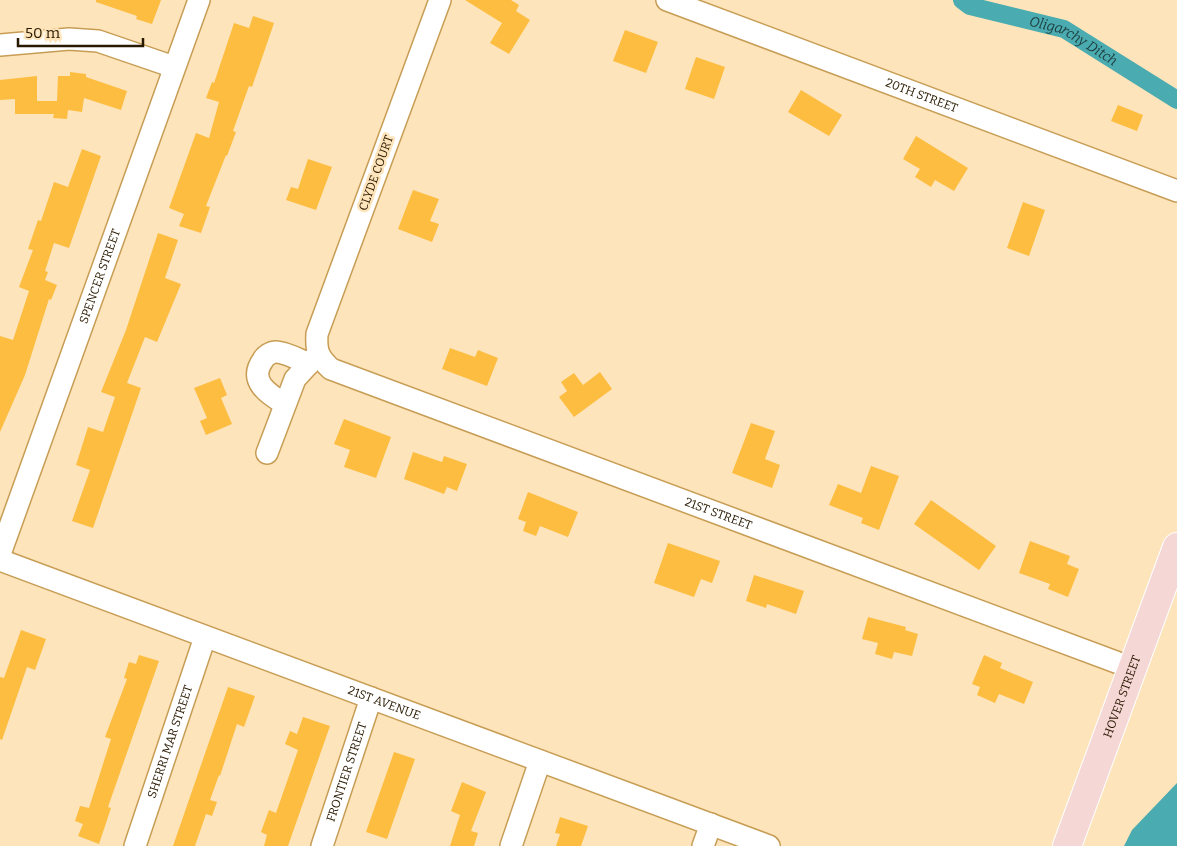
<svg xmlns="http://www.w3.org/2000/svg" width="1177" height="846" viewBox="0 0 1177 846" font-family="Bitter,serif">
  <style>
    .water { fill: #4aacb0 }
    .lines { fill: none; stroke-linecap: round; stroke-linejoin: round }
    .canal { stroke: #4aacb0; stroke-width: 18 }
    .building { fill: #fdbd41 }
    .minor-casing { stroke: #c79d55; stroke-width: 24 }
    .major-casing { stroke: #fff; stroke-width: 30 }
    .minor { stroke: #fff; stroke-width: 21 }
    .major { stroke: #f5d7d6; stroke-width: 28 }
    .labels { text-anchor: middle; dominant-baseline: central; stroke-width: 5; stroke-linejoin: round; paint-order: stroke }
    .street-label { font-size: 12px; fill: #291900; stroke: #fee4ba }
    .water-label { font-size: 14px; font-style: italic; fill: #203f40; stroke: #fee4ba }
  </style>
  <rect width="100%" height="100%" fill="#fee4ba"/>
  <path class="water" d="M1177,783V846H1124L1132,830Z"/>
  <g class="lines">
    <path class="canal" id="s1" d="M962,0L970,6L1064,29L1177,100"/>
  </g>
  <path class="building" d="M96,0H161L152,24L136,19L137,16L96,2Z
    M465,0H511L519,5L516,11L530,20L509,54L490,43L502,23Z
    M253,16L274,23L252,87L249,86L233,131L236,132L227,156L226,155L206,206L210,207L201,233L179,226L184,214L169,208L196,133L209,138L219,102L206,98L212,82L214,83L234,23L249,28Z
    M625,30L658,42L646,73L613,61Z
    M696,57L725,67L714,99L685,89Z
    M70,72L86,74V77L127,91L121,110L84,98L82,112L68,110L67,119L53,118L54,114H15V99L0,100V80L37,76V101H57L58,76H70Z
    M801,90L842,115L829,136L788,112Z
    M1118,105L1143,115L1137,131L1111,121Z
    M916,136L968,168L954,191L935,180L931,187L915,177L920,169L903,159Z
    M82,149L101,156L69,248L54,243L45,271L48,272L45,280L57,285L51,300L49,299L25,375L0,432V336L13,340L29,291L19,287L33,250L28,249L38,220L41,221L54,182L68,187Z
    M308,159L332,167L316,210L286,200L291,187L298,189Z
    M413,190L439,199L430,221L439,224L432,242L398,229Z
    M1023,202L1045,210L1029,256L1007,248Z
    M158,233L178,240L165,278L181,284L157,342L145,337L127,383L141,388L93,528L72,521L90,470L76,465L88,427L103,432L115,397L101,392L126,330Z
    M450,348L475,357L478,350L498,358L487,386L442,369Z
    M600,372L612,389L574,417L559,397L567,391L561,382L574,373L583,385Z
    M220,378L227,395L221,398L232,424L206,435L200,421L207,418L194,388Z
    M344,419L391,437L376,478L344,467L350,450L334,444Z
    M751,423L775,431L765,459L780,465L772,488L732,473Z
    M413,452L442,462L444,456L467,464L457,491L447,487L444,494L404,479Z
    M871,466L899,476L879,530L861,523L863,518L829,505L838,484L861,493Z
    M528,492L578,512L568,537L540,526L536,536L523,531L526,522L518,519Z
    M931,500L996,546L979,570L914,524Z
    M1030,541L1070,556L1067,564L1079,569L1068,597L1048,589L1050,584L1019,573Z
    M668,543L720,561L712,583L701,579L694,597L654,583Z
    M754,575L804,591L796,614L767,604L766,608L746,601Z
    M868,617L906,627L905,630L918,634L912,656L894,652L892,659L875,654L878,643L862,639Z
    M21,630L46,639L35,670L27,667L2,740L0,739V677L4,678Z
    M139,655L159,661L108,807L111,808L99,844L78,836L83,824L75,821L80,806L89,808L111,739L105,737L127,679L124,678L129,662L136,664Z
    M984,655L1002,663L1000,668L1033,682L1024,704L999,694L995,703L977,695L980,687L972,684Z
    M228,687L255,696L244,727L237,724L220,776L219,775L210,800L217,802L212,816L206,814L195,846H173Z
    M303,717L330,726L288,846H264L267,835L261,832L269,810L276,813L298,750L285,744L290,731L297,734Z
    M394,752L415,759L387,839L366,832Z
    M462,782L486,792L471,831L478,833L474,846H450L460,815L451,811Z
    M560,817L588,826L581,846H556L560,834L555,833Z"/>
  <g class="lines">
    <g class="minor-casing">
      <g id="minor">
        <path id="s2" d="M440,0L317,334C316,351 318,357 331,369L1132,668"/>
        <path id="s3" d="M667,0L1177,191"/>
        <path d="M0,45L69,39L98,41L174,67"/>
        <path d="M285,404C268,394 248,381 263,360C265,356 271,352 276,352C285,352 300,360 309,364"/>
        <path d="M267,453L295,379L318,354"/>
        <path id="s4" d="M0,554L199,0"/>
        <path id="s5" d="M0,560L769,846"/>
        <path id="s6" d="M135,846L205,637"/>
        <path id="s7" d="M322,846L371,698"/>
        <path d="M511,846L540,761"/>
        <path d="M703,846L711,824"/>
      </g>
    </g>
    <g class="major-casing">
      <g id="major">
        <path id="s8" d="M1067,846L1177,547"/>
      </g>
    </g>
    <use href="#minor" class="minor"/>
    <use href="#major" class="major"/>
  </g>
  <g class="labels">
    <g class="street-label">
      <text stroke="none"><textPath href="#s3" startOffset="272">20TH STREET</textPath></text>
      <text transform="translate(376 173) rotate(-70)">CLYDE COURT</text>
      <text stroke="none"><textPath href="#s4" startOffset="295">SPENCER STREET</textPath></text>
      <text stroke="none"><textPath href="#s2" startOffset="809">21ST STREET</textPath></text>
      <text stroke="none"><textPath href="#s8" startOffset="159">HOVER STREET</textPath></text>
      <text stroke="none"><textPath href="#s5" startOffset="410">21ST AVENUE</textPath></text>
      <text stroke="none"><textPath href="#s6" startOffset="110">SHERRI MAR STREET</textPath></text>
      <text stroke="none"><textPath href="#s7" startOffset="78">FRONTIER STREET</textPath></text>
    </g>
    <g class="water-label">
      <text stroke="none"><textPath href="#s1" startOffset="120">Oligarchy Ditch</textPath></text>
    </g>
  </g>
  <path d="M18 38v8h125v-8" fill="none" stroke="#291900" stroke-width="2.5"/>
  <text x="25" y="38" font-size="15" fill="#291900" stroke="#fee4ba" stroke-width="4" paint-order="stroke">50 m</text>
</svg>
